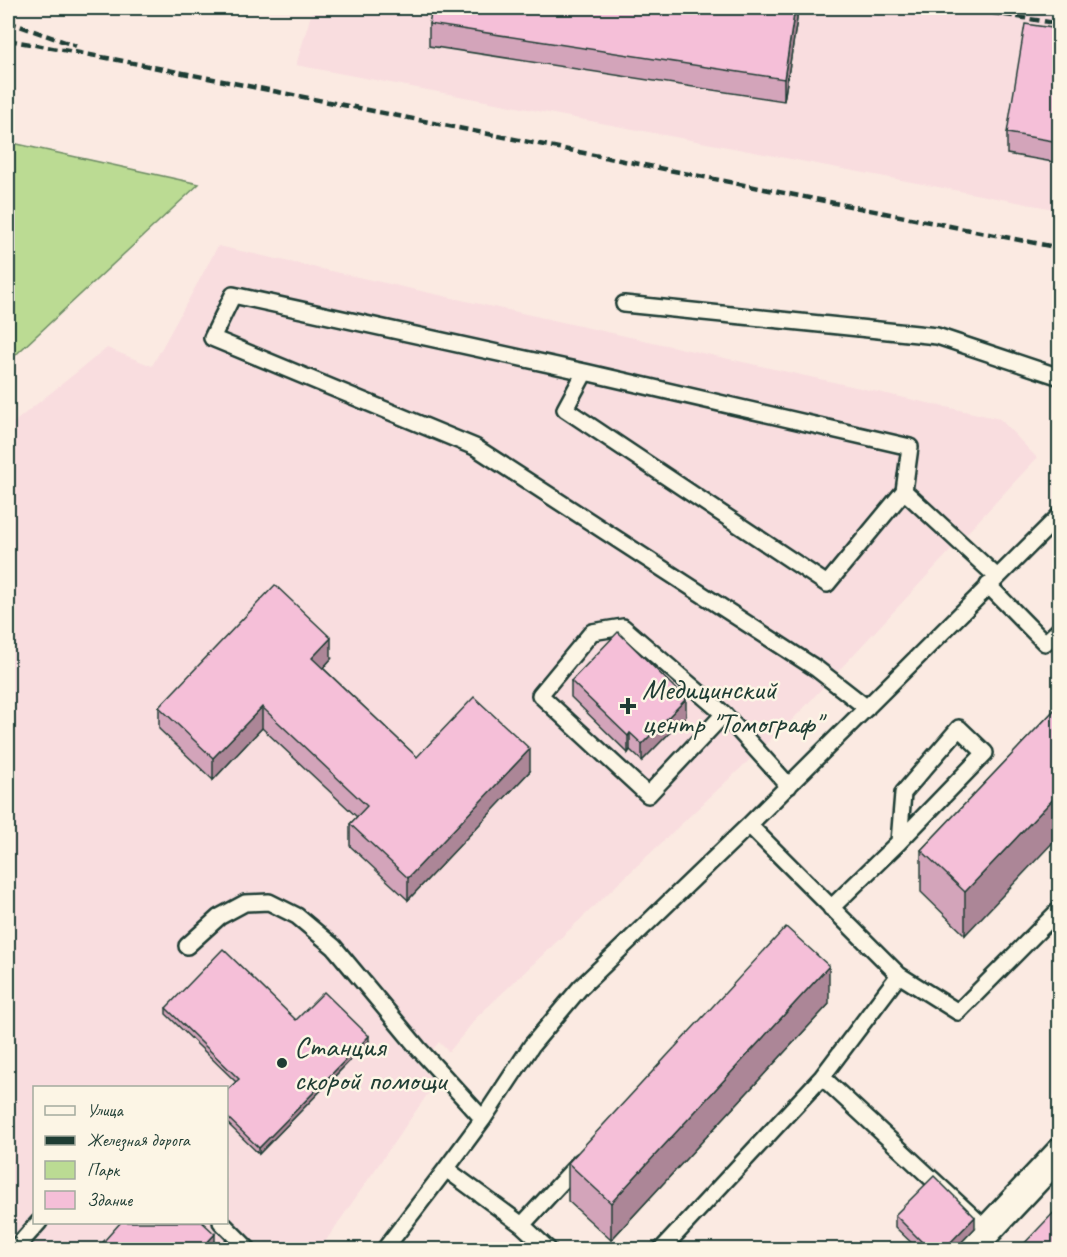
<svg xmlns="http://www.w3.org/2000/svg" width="1067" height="1257" viewBox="0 0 1067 1257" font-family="Caveat,sans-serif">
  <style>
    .built { fill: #f9dddf; fill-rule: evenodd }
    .green { fill: #bbdb93; stroke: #6d8c64; stroke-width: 1.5 }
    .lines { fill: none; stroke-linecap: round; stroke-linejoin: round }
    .service-casing { stroke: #1f3d34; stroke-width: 20 }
    .minor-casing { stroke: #1f3d34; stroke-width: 33 }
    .service { stroke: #fcf5e5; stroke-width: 15 }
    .minor { stroke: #fcf5e5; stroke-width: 28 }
    .rail { stroke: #1f3d34; stroke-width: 4.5; stroke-dasharray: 9 4.5; stroke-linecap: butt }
    .wall { fill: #d3a4ba; stroke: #1f3d34; stroke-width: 1.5 }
    .shaded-wall { fill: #ac8697; stroke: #1f3d34; stroke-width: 1.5 }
    .building { fill: #f5bfd8; stroke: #1f3d34; stroke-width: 1.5 }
    .poi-dot { fill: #1f3d34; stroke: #fcf5e5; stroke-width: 2 }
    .labels { text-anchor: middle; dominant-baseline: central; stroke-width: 5; stroke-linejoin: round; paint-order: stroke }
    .poi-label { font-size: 30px; fill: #1f3d34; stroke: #fcf5e5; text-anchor: start }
  </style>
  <rect width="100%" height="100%" fill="#fbeae2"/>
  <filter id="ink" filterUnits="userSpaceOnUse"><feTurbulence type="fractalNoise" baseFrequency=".0167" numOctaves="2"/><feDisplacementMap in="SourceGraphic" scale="12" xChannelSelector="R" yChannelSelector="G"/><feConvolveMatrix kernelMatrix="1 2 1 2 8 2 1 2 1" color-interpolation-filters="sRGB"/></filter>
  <g filter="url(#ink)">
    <path class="built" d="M313,8H1059V210L296,65Z
      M218,246L1000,419L1037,458L799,713L478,1016L449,1052L439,1042L419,1066L436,1082L320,1249L8,1250V427L107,348L152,366ZM34,1088H226V1222H34Z"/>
    <path class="green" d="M8,142L199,184L8,362Z"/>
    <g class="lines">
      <g class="service-casing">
        <path id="service" d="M624,304L937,336L1060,377
          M585,372L233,295L212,338L475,447L817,669L867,708
          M904,491L910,447L585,372L565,409L827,584L904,491L997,577
          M988,585L1045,643L1060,629
          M724,714L648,795L540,695L592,632L623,627L724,714L789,786
          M831,908L899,842L985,753L959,728L903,793L899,842
          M187,946L219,917L245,903L269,902L297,916L334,947L418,1048L483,1119
          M899,975L958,1012L1060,909
          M822,1077L987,1230
          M446,1169L483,1119L532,1045L580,988L749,825
          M221,1222L249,1250
          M522,1225L581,1161
          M14,1250L39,1222
          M384,1250L446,1169L522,1225L549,1250
          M661,1250L822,1077L899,975L749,825L1060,515"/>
      </g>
      <g class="minor-casing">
        <path id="minor" d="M969,1250L1060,1153"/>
      </g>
      <use href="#service" class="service"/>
      <use href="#minor" class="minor"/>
      <path class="rail" d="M88,8L113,13
        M964,8L1060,24
        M8,22L76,46
        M8,40L118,60L1060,248"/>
    </g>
    <path class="wall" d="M797,8V19L784,101L429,46V24Z
      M1059,29V163L1007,154V133Z
      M331,659L323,668L417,757L530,771L408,900L350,846V824L357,817L262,728L213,780L159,729V707Z
      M571,681L686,716L642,761L630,750L628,753L571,697Z
      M1059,705L965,935L921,892V850Z
      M829,1004L611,1240L568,1201V1163Z
      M166,1008L296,1020L369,1041L259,1154L226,1122V1091L236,1082L166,1014Z
      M895,1215L975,1228L954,1250H919L895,1227Z"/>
    <path class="shaded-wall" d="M795,8H797V19L784,101V79Z
      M331,638V659L312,680V658Z
      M686,699V716L642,761V744Z
      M262,707V728L213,780V758Z
      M630,733V750L628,753V736Z
      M530,749V771L408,900V878Z
      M1059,793V836L965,935V892Z
      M829,966V1004L611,1240V1203Z
      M369,1036V1041L259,1154V1148Z
      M975,1217V1228L954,1250H943Z
      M215,1234V1250H200Z"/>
    <path class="building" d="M432,8H795L784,79L429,24Z
      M1025,24L1059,29V142L1007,133Z
      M275,585L331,638L312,658L417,757L474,697L530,749L408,878L350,824L367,806L262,707L213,758L159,707Z
      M618,632L686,699L642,744L630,733L628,736L571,681Z
      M1059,705V793L965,892L921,850Z
      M786,927L829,966L611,1203L568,1163Z
      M223,949L296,1020L324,992L369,1036L259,1148L226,1116V1091L239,1079L166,1008Z
      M934,1176L975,1217L943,1250H930L895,1215Z
      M1059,1207V1250H1018Z
      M121,1222H202L215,1234L200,1250H96Z"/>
  </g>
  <g class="poi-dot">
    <path d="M625 697h6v6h6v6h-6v6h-6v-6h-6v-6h6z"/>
    <circle cx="282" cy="1063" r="6"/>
  </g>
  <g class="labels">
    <g class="poi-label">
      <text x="642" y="689">Медицинский<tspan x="642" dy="34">центр "Томограф"</tspan></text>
      <text x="294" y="1046">Станция<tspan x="294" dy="34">скорой помощи</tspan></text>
    </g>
  </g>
  <rect width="1067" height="1257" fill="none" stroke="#fcf5e5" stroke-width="30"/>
  <rect x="15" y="15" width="1037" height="1227" fill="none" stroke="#1f3d34" stroke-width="2" filter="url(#ink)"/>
  <rect x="33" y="1086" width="195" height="138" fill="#fcf5e5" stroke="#a4ab9e" stroke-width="1.5"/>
  <rect x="45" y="1106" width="30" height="9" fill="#fcf5e5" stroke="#a4ab9e" stroke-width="1.5"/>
  <text x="87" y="1116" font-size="18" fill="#1f3d34">Улица</text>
  <rect x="45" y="1136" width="30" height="9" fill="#1f3d34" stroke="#a4ab9e" stroke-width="1.5"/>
  <text x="87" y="1146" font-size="18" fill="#1f3d34">Железная дорога</text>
  <rect x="45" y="1161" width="30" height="18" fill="#bbdb93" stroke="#a4ab9e" stroke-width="1.5"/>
  <text x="87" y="1176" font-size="18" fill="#1f3d34">Парк</text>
  <rect x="45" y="1191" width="30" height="18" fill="#f5bfd8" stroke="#a4ab9e" stroke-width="1.5"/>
  <text x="87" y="1206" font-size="18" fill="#1f3d34">Здание</text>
</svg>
